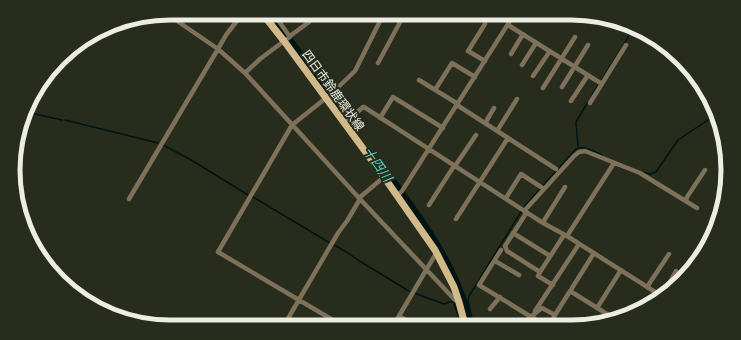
<svg xmlns="http://www.w3.org/2000/svg" width="741" height="340" viewBox="0 0 741 340" font-family="Commissioner,'Noto Sans JP',sans-serif">
  <style>
    .lines { fill: none; stroke-linecap: round; stroke-linejoin: round }
    .stream { stroke: #001412; stroke-width: 1.5 }
    .river { stroke: #001412; stroke-width: 10 }
    .street { stroke: #7d715a; stroke-width: 4.5 }
    .primary { stroke: #d2b989; stroke-width: 7 }
    .labels { text-anchor: middle; dominant-baseline: central; stroke-width: 4; stroke-linejoin: round; paint-order: stroke }
    .street-label { font-size: 12px; fill: #eceee4; stroke: #282c1d }
    .water-label { font-size: 13px; font-style: italic; fill: #59d7ce; stroke: #282c1d }
    .rim { fill: none; stroke: #eceee4; stroke-width: 5 }
  </style>
  <rect width="100%" height="100%" fill="#282c1d"/>
  <g class="lines">
    <path class="stream" d="M592,95L625,43L633,26
      M26,112L62,120
      M65,120L158,143
      M163,145L193,161L248,195
      M578,146L576,122L588,102
      M642,172L650,174L656,172L678,140L717,114
      M253,197L330,243
      M334,245L348,253L358,260L407,290L411,292
      M414,293L444,304L453,301L462,326
      M473,323L468,301L469,296L524,207L576,149C584,145 594,152 602,155"/>
    <path class="river" d="M268,13L344,116
      M389,178C414,213 441,247 457,288C462,300 467,312 468,326"/>
    <path class="street" d="M273,13L290,37L284,41
      M167,14L218,49L245,73L359,198L455,300L459,302
      M508,25L602,84
      M290,36L309,22L313,13
      M511,54L523,34
      M485,61L468,51L485,24
      M378,63L405,13
      M522,65L536,43
      M245,73L260,59L284,41
      M533,76L550,51
      M419,80L458,104
      M562,87L588,45
      M543,88L575,37
      M435,90L452,63L475,77
      M571,101L588,75
      M590,103L626,45
      M457,105L556,169
      M380,118L393,97L443,128
      M344,124L363,107H364L543,223L567,236L663,297
      M486,124L487,120L494,108
      M497,131L517,99
      M455,166L457,163L476,135
      M397,196L402,191L515,13
      M359,198L384,177
      M506,198L521,174L544,189
      M129,199L218,49L226,35L243,13
      M686,201L687,197L705,170
      M429,205L454,166
      M456,219L508,138
      M543,223L545,219L565,187
      M513,233L550,256
      M567,236L614,163
      M501,250L479,285L546,326
      M495,261L519,275
      M540,272L507,251L505,246L525,215V210L574,156L579,152L585,151L640,173L697,208
      M553,285L538,276L540,272L564,235
      M648,288L649,284L669,254
      M571,292L572,288L594,253
      M662,296L676,271
      M597,308L621,270
      M490,309L500,297
      M535,311L579,244
      M399,316L435,255L438,254
      M603,322L608,315
      M343,326L218,252L292,125L331,94L355,71L384,13
      M393,326L399,316L416,326
      M519,326L542,308L555,315L570,291L615,319
      M549,326L555,315
      M283,327L338,233L347,221L360,199"/>
    <path class="primary" d="M262,13L284,41L384,177L435,250L454,287L459,302L464,321L468,326"/>
  </g>
  <g class="labels">
    <g class="street-label">
      <text transform="translate(334 90) rotate(54)">四日市鈴鹿環状線</text>
    </g>
    <g class="water-label">
      <text transform="translate(378 164) rotate(54)">十四川</text>
    </g>
  </g>
  <path d="M0 0H741V340H0ZM170 20H571A150 150 0 0 1 721 170V170A150 150 0 0 1 571 320H170A150 150 0 0 1 20 170V170A150 150 0 0 1 170 20Z" fill="#282c1d" fill-rule="evenodd"/>
  <path class="rim" d="M170 20H571A150 150 0 0 1 721 170V170A150 150 0 0 1 571 320H170A150 150 0 0 1 20 170V170A150 150 0 0 1 170 20Z"/>
</svg>
